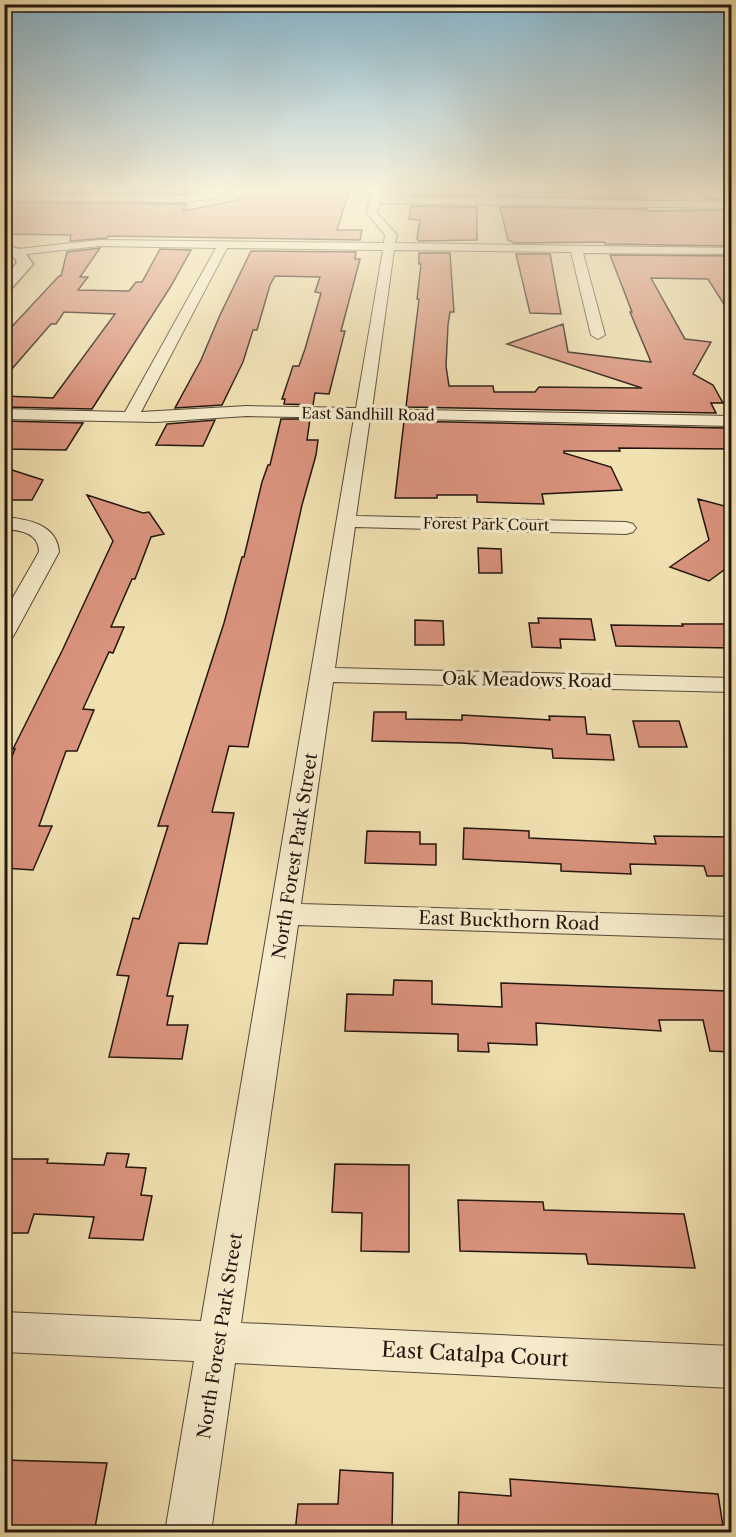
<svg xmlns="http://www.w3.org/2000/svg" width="736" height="1537" viewBox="0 0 736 1537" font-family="'Libre Caslon Text',serif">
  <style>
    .building { fill: #da937d; stroke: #23160f; stroke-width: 1.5 }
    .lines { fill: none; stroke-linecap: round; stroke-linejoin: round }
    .minor-casing { stroke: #564938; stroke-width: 2 }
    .tertiary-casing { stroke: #564938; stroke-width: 3 }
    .minor { fill: #f6eccc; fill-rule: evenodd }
    .tertiary { fill: #f6eccc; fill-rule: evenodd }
    .labels { text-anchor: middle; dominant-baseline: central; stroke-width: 6; stroke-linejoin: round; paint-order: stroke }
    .far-street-label { font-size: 15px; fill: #23160f; stroke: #f6eccc }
    .street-label { font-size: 18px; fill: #23160f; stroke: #f6eccc }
    .near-street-label { font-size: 21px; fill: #23160f; stroke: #f6eccc }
  </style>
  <rect width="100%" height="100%" fill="#f1e1b1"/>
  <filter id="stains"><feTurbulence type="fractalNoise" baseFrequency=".00333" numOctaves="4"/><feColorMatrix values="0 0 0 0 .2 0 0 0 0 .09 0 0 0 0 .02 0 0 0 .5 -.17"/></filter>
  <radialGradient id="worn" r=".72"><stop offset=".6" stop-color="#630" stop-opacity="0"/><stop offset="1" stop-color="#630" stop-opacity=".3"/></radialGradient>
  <path class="building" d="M4,188H197L194,193L185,194L4,192Z
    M252,188H350L337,230H362L360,240L108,236L107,238L70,241L71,235L4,234V202L187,204L183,211L238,200L250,192Z
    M699,188H732V200L706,199Z
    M572,189L646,192V199L497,196L496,192L573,193Z
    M413,191L477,193V196L413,195Z
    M411,206L477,207V240L419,241L417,239L420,220L409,219Z
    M500,207L647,209V211L732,210V246L605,244L604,242L514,243L508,240Z
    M100,248L80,277H88L78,290L129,291L136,282H142L160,249L191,250L171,286L92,409L4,407V396L53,398L115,314L64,312L56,324H51L4,378V335L59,276H61L67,252Z
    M251,251L356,252L355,259H360L341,331H345L329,394L315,393L313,405L284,404L285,399H282L293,366H299L305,349L321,293L315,292L320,277L275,276L270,285L257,330H253L243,362L222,405L175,408L201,360L220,315Z
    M419,253H450L454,312H450L448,325L446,366L449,386H493L494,392H535L539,387L642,388L507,344L563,324L568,352L651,362L630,312H632L610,255L732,256V317L708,279L651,278L685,339L711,342L693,374L713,385L723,403H711L716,413L406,407L419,299H417L421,264H419Z
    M516,254H550L561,314L530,313Z
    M281,419H310L307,440H318L316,455L302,505L248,747L229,746L212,812L234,813L207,944L179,943L167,996H173L167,1025H188L182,1059L109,1057L129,976L117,975L133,918L139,919L168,826H158L224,623L242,557H244L262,482L268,465H270Z
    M215,420L203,446L156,445L167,424Z
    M4,421L83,423L66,450L4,449Z
    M404,421L724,428L732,443V449L619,448L620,451H564V453L611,467L622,490L542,494L544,504L477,502V495H437V498H395Z
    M12,470L43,480L32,500H4V482Z
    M87,495L143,513L149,512L164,534L151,537L135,579H132L111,627H124L113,653L109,652L83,709L94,710L77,751H66L39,826H52L33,870L4,868V774L15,749H13L62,651L113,541Z
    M698,499L732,508V564L709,581L670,567L709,540Z
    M478,548L501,549L502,573H479Z
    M538,618L591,619L595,640L560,639L561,648L532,647L529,623H539Z
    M415,620L443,621L444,645H415Z
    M682,624H732V648L616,646L611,625L683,626Z
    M374,712H406V719L462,720V715L550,720L549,716L585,717L587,734L610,735L614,760L553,758L552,749L461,743L372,741Z
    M633,721H679L687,747H639Z
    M464,828L529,831V838L656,844L654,836L732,837V876H707L704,866L630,864L631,874L561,871V864L463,859Z
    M367,831L420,832V844H436V865L365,863Z
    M394,980L432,981V1004L502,1007L501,983L728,991L732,1004V1052L710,1051L703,1020H659L661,1031L536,1023L537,1045L488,1043L489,1052L458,1051V1034L345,1031L347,994L393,995Z
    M107,1153L129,1154L126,1167L146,1168L141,1195L152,1196L143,1240L89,1238L94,1217L34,1214L28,1233H4V1159H48L47,1163L104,1165Z
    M335,1164L409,1165V1252L361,1251L362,1213L332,1212Z
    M458,1200L543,1202L544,1210L684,1214L695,1268L588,1264L586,1254L460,1251Z
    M4,1460L107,1463L94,1533H4Z
    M340,1470L393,1473L392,1533H295L298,1504H338Z
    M510,1479L718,1494L724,1533H458L459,1492L511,1496Z"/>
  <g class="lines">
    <g class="minor-casing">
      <path id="minor" d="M220,188H230L215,198L185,202L4,200V194L185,196L209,193Z
        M371,188H381L380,197L732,202V208L379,203L377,213L397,235L395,243L732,248V254L583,253L605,335L598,339L591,335L571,252L394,250L372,409L732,416V426L370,418L356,516L626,522L633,524L636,528L633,532L626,534L355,527L335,668L732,678V692L333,682L301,904L732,917V939L298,925L241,1323L732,1346V1388L235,1363L211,1532H165L194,1361L4,1352V1312L201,1321L354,418L247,416L156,422L4,419V409L125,412L216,248L99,246L18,255L12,252L18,249L99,240L384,243L385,235L367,213ZM227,248L383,250L356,408L247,406L141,412Z
        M4,517C27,519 57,524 59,552L15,633L12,638L4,639V613L39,552C39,533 21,530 4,529Z"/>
    </g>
    <g class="tertiary-casing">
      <path id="tertiary" d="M4,245L23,250L33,264L10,290L4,292V277L17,263L15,258L4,254Z"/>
    </g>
    <use href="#minor" class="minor"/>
    <use href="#tertiary" class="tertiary"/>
  </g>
  <linearGradient id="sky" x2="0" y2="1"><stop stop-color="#89b8d0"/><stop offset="0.47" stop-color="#f9f2dc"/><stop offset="1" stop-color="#f9f2dc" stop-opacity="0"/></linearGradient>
  <rect width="736" height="403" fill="url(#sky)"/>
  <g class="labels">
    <g class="far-street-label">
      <text transform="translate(368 414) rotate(1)">East Sandhill Road</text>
      <text transform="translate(486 524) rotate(1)">Forest Park Court</text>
    </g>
    <g class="street-label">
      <text transform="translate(527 680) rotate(1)">Oak Meadows Road</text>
      <text transform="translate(295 856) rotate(-81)">North Forest Park Street</text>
      <text transform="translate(509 921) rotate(2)">East Buckthorn Road</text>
      <text transform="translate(220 1336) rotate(-81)">North Forest Park Street</text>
    </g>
    <g class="near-street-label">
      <text transform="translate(475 1354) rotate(3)">East Catalpa Court</text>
    </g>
  </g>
  <rect width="736" height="1537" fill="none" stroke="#f1e1b1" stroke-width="24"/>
  <rect x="6" y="6" width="724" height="1525" fill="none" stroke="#23160f" stroke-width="3"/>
  <rect x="12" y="12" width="712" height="1513" fill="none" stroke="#23160f" stroke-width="1.5"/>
  <rect width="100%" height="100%" filter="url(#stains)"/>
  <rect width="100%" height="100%" fill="url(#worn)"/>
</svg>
